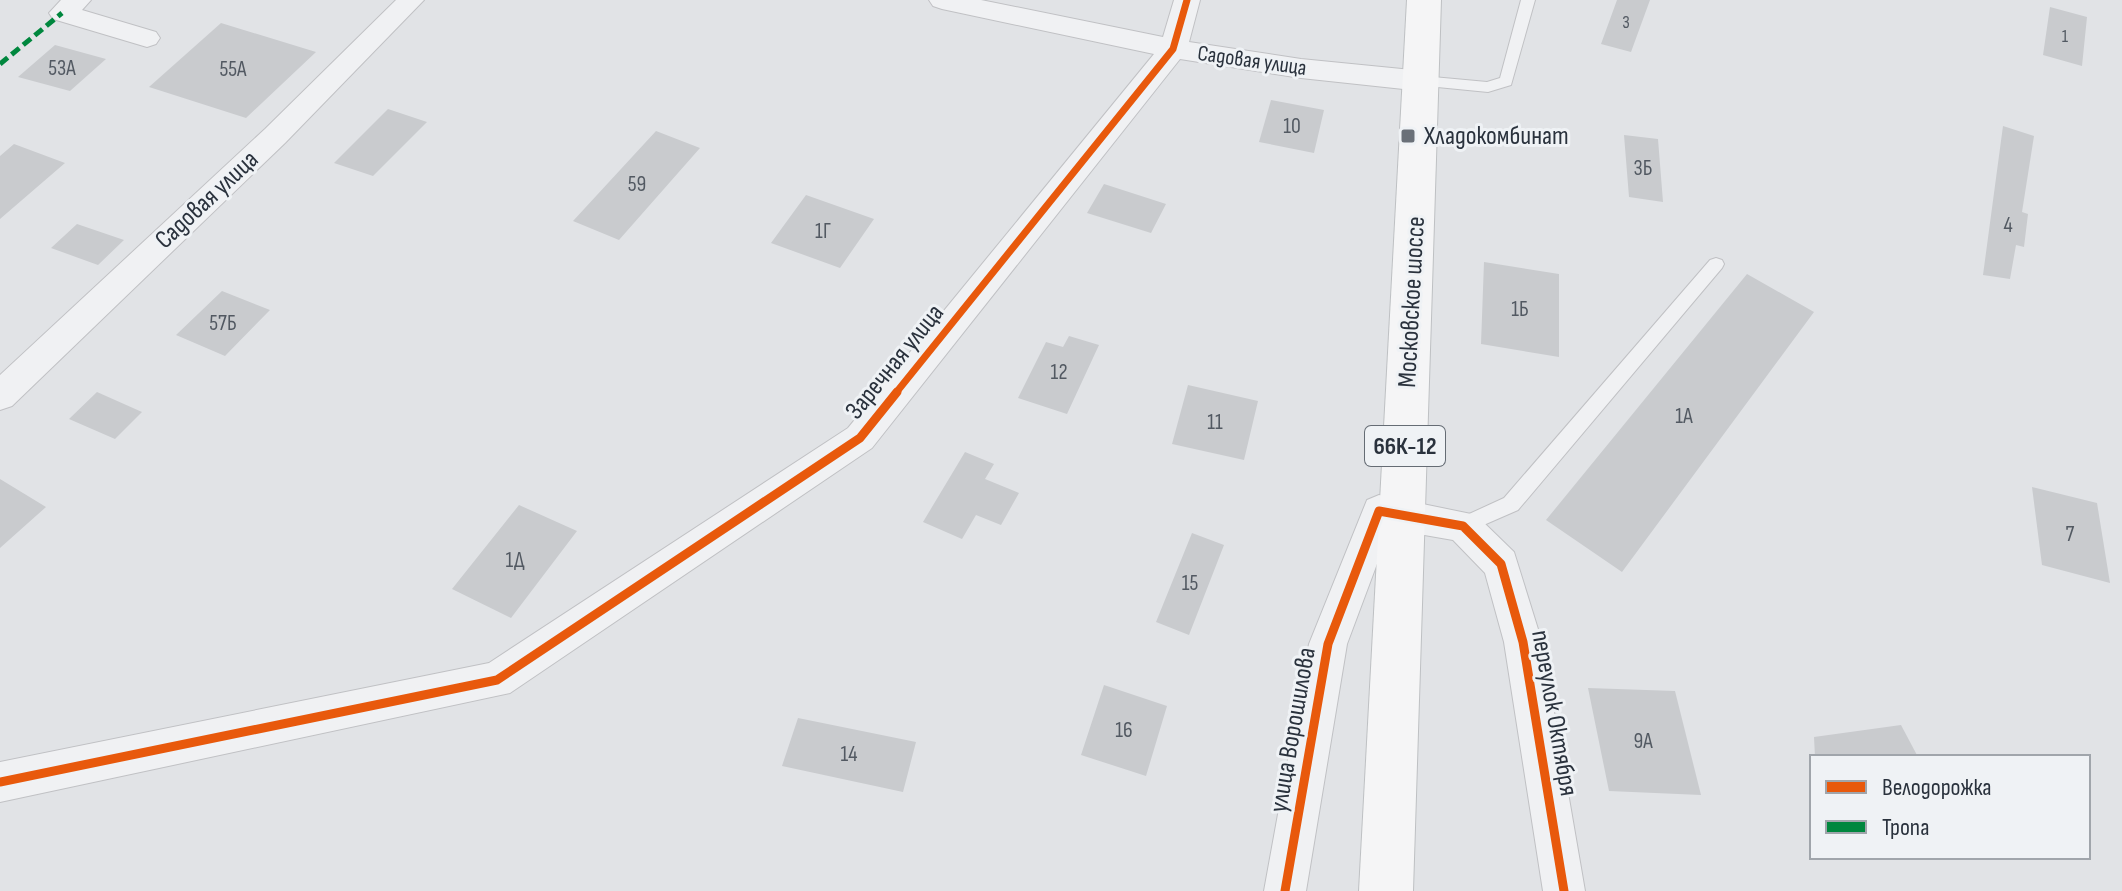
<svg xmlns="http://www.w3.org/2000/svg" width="2122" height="891" viewBox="0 0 2122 891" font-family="'Sofia Sans Condensed',sans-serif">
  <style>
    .building { fill: #c9cbce }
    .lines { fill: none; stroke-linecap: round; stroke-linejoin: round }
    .service-casing { stroke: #c0c1c4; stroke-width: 2 }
    .minor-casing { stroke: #c0c1c4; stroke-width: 2 }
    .primary-casing { stroke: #bec0c3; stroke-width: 2 }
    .service { fill: #f0f1f3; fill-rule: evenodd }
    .minor { fill: #f0f1f3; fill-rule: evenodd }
    .primary { fill: #f5f5f6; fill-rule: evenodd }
    .quiet { stroke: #00873e; stroke-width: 5; stroke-dasharray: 10 5; stroke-linecap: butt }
    .cycleway-far1-casing { stroke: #eff2f5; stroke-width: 11 }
    .cycleway-casing { stroke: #eff2f5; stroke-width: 14 }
    .cycleway-far1 { stroke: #e8590c; stroke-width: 7 }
    .cycleway { stroke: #e8590c; stroke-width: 9 }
    .poi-dot { fill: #6a7078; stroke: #eff2f5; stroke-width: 3 }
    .labels { text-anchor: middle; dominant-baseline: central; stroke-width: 6; stroke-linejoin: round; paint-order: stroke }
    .far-number-label { font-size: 18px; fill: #525962 }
    .far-street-label { font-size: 22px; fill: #2a323d; stroke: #eff2f5 }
    .number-label { font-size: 22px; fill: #525962 }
    .shield { fill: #eff2f5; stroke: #656c74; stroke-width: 2 }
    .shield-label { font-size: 24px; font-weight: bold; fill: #2a323d }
    .poi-label { font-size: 26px; fill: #2a323d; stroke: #eff2f5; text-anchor: start }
    .street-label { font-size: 26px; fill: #2a323d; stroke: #eff2f5 }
  </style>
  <rect width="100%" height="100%" fill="#e1e3e6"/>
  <path class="building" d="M1617,0H1650L1631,52L1601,44Z
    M2050,7L2087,17L2082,66L2043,55Z
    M221,23L316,52L246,118L149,87Z
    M55,45L106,59L70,91L18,77Z
    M1271,100L1324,110L1314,153L1259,142Z
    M388,109L427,122L373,176L334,163Z
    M2003,126L2034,136L2022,212L2028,214L2024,247L2016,245L2010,279L1983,275Z
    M656,131L700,148L619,240L573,221Z
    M1624,135L1658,139L1663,202L1629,197Z
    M14,144L65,163L0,219V156Z
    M1104,184L1166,204L1151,233L1087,213Z
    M806,195L874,219L840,268L771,243Z
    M77,224L124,240L98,265L51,248Z
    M1484,262L1559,274V357L1481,344Z
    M1747,274L1814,312L1622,572L1546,520Z
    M222,291L270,310L225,356L176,335Z
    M1069,336L1099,345L1067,414L1018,398L1046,342L1063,347Z
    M1188,385L1258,401L1244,460L1172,444Z
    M97,392L142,412L115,439L69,419Z
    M965,452L994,464L985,479L1019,493L1001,525L976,515L962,539L923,522Z
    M0,479L46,507L0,548Z
    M2032,487L2097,503L2110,583L2042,565Z
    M519,505L577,531L511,618L452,589Z
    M1192,533L1224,545L1189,635L1156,622Z
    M1104,685L1167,706L1146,776L1081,755Z
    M1588,688L1675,691L1701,795L1609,791Z
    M798,718L916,742L903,792L782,766Z
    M1901,725L1918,757H1815L1814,737Z"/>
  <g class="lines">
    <g class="service-casing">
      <path id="service" d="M1521,0H1535L1511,85L1488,92L1417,85L1415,81L1422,76L1487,82L1500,78Z
        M1716,258L1722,260L1724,264L1722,268L1518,510L1463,534L1456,532L1454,526L1456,520L1504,498L1710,260Z"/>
    </g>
    <g class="minor-casing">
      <path id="minor" d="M61,0H91L82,10L156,32L160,38L156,44L147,47L53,19L49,13Z
        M396,0H424L285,143L12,406L0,410V375L265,129Z
        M929,0H981L1163,37L1174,0H1200L1189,42L1301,59L1422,71L1432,74L1436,81L1432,88L1422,91L1301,78L1180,59L872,448L510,693L0,802V762L489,663L848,428L1154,54L942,9L933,6Z
        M1379,495L1476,515L1514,552L1542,642L1585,891H1543L1504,642L1485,573L1453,540L1390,529L1347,644L1306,891H1264L1309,644L1367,500Z"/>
    </g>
    <g class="primary-casing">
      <path id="primary" d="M1407,0H1441L1413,891H1359Z"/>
    </g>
    <use href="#service" class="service"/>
    <use href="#minor" class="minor"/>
    <use href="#primary" class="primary"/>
    <path class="quiet" d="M0,64L62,13"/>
    <g class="cycleway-far1-casing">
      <path id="cycleway-far1" d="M895,394L1173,49L1187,0"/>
    </g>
    <g class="cycleway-casing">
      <path id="cycleway" d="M0,782L497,680L860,438L897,392
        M1285,891L1328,644L1379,511L1463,526L1501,564L1523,642L1564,891"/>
    </g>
    <use href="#cycleway-far1" class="cycleway-far1"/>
    <use href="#cycleway" class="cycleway"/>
  </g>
  <rect class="poi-dot" x="1400" y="128" width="16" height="16" rx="4"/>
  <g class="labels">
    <g class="far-number-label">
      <text x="1626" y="22">3</text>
      <text x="2065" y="36">1</text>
    </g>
    <g class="far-street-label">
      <text transform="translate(1252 61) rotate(8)">Садовая улица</text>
    </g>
    <g class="number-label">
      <text x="62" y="68">53А</text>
      <text x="233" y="69">55А</text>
      <text x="1292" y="126">10</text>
      <text x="1643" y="168">3Б</text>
      <text x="637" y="184">59</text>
      <text x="2008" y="225">4</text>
      <text x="823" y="231">1Г</text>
      <text x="1520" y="309">1Б</text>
      <text x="223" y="323">57Б</text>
      <text x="1059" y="372">12</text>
      <text x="1684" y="416">1А</text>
      <text x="1215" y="422">11</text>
      <text x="2070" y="534">7</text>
      <text x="515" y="560">1Д</text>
      <text x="1190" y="583">15</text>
      <text x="1124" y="730">16</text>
      <text x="1643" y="741">9А</text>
      <text x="849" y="754">14</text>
    </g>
    <rect class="shield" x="1365" y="426" width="80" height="40" rx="6"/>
    <g class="shield-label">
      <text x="1405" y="446">66К-12</text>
    </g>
    <g class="poi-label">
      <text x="1424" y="136">Хладокомбинат</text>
    </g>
    <g class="street-label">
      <text transform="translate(207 200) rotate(-43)">Садовая улица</text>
      <text transform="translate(1412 302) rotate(-87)">Московское шоссе</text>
      <text transform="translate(895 362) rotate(-51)">Заречная улица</text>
      <text transform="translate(1554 713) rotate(80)">переулок Октября</text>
      <text transform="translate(1293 730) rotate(-80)">улица Ворошилова</text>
    </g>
  </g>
  <rect x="1810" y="755" width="280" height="104" fill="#eff2f5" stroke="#a0a5ab" stroke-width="2"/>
  <rect x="1826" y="781" width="40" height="12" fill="#e8590c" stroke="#a0a5ab" stroke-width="2"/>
  <text x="1882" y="795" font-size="24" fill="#2a323d">Велодорожка</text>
  <rect x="1826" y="821" width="40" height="12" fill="#00873e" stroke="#a0a5ab" stroke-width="2"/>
  <text x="1882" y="835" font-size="24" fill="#2a323d">Тропа</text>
</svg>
